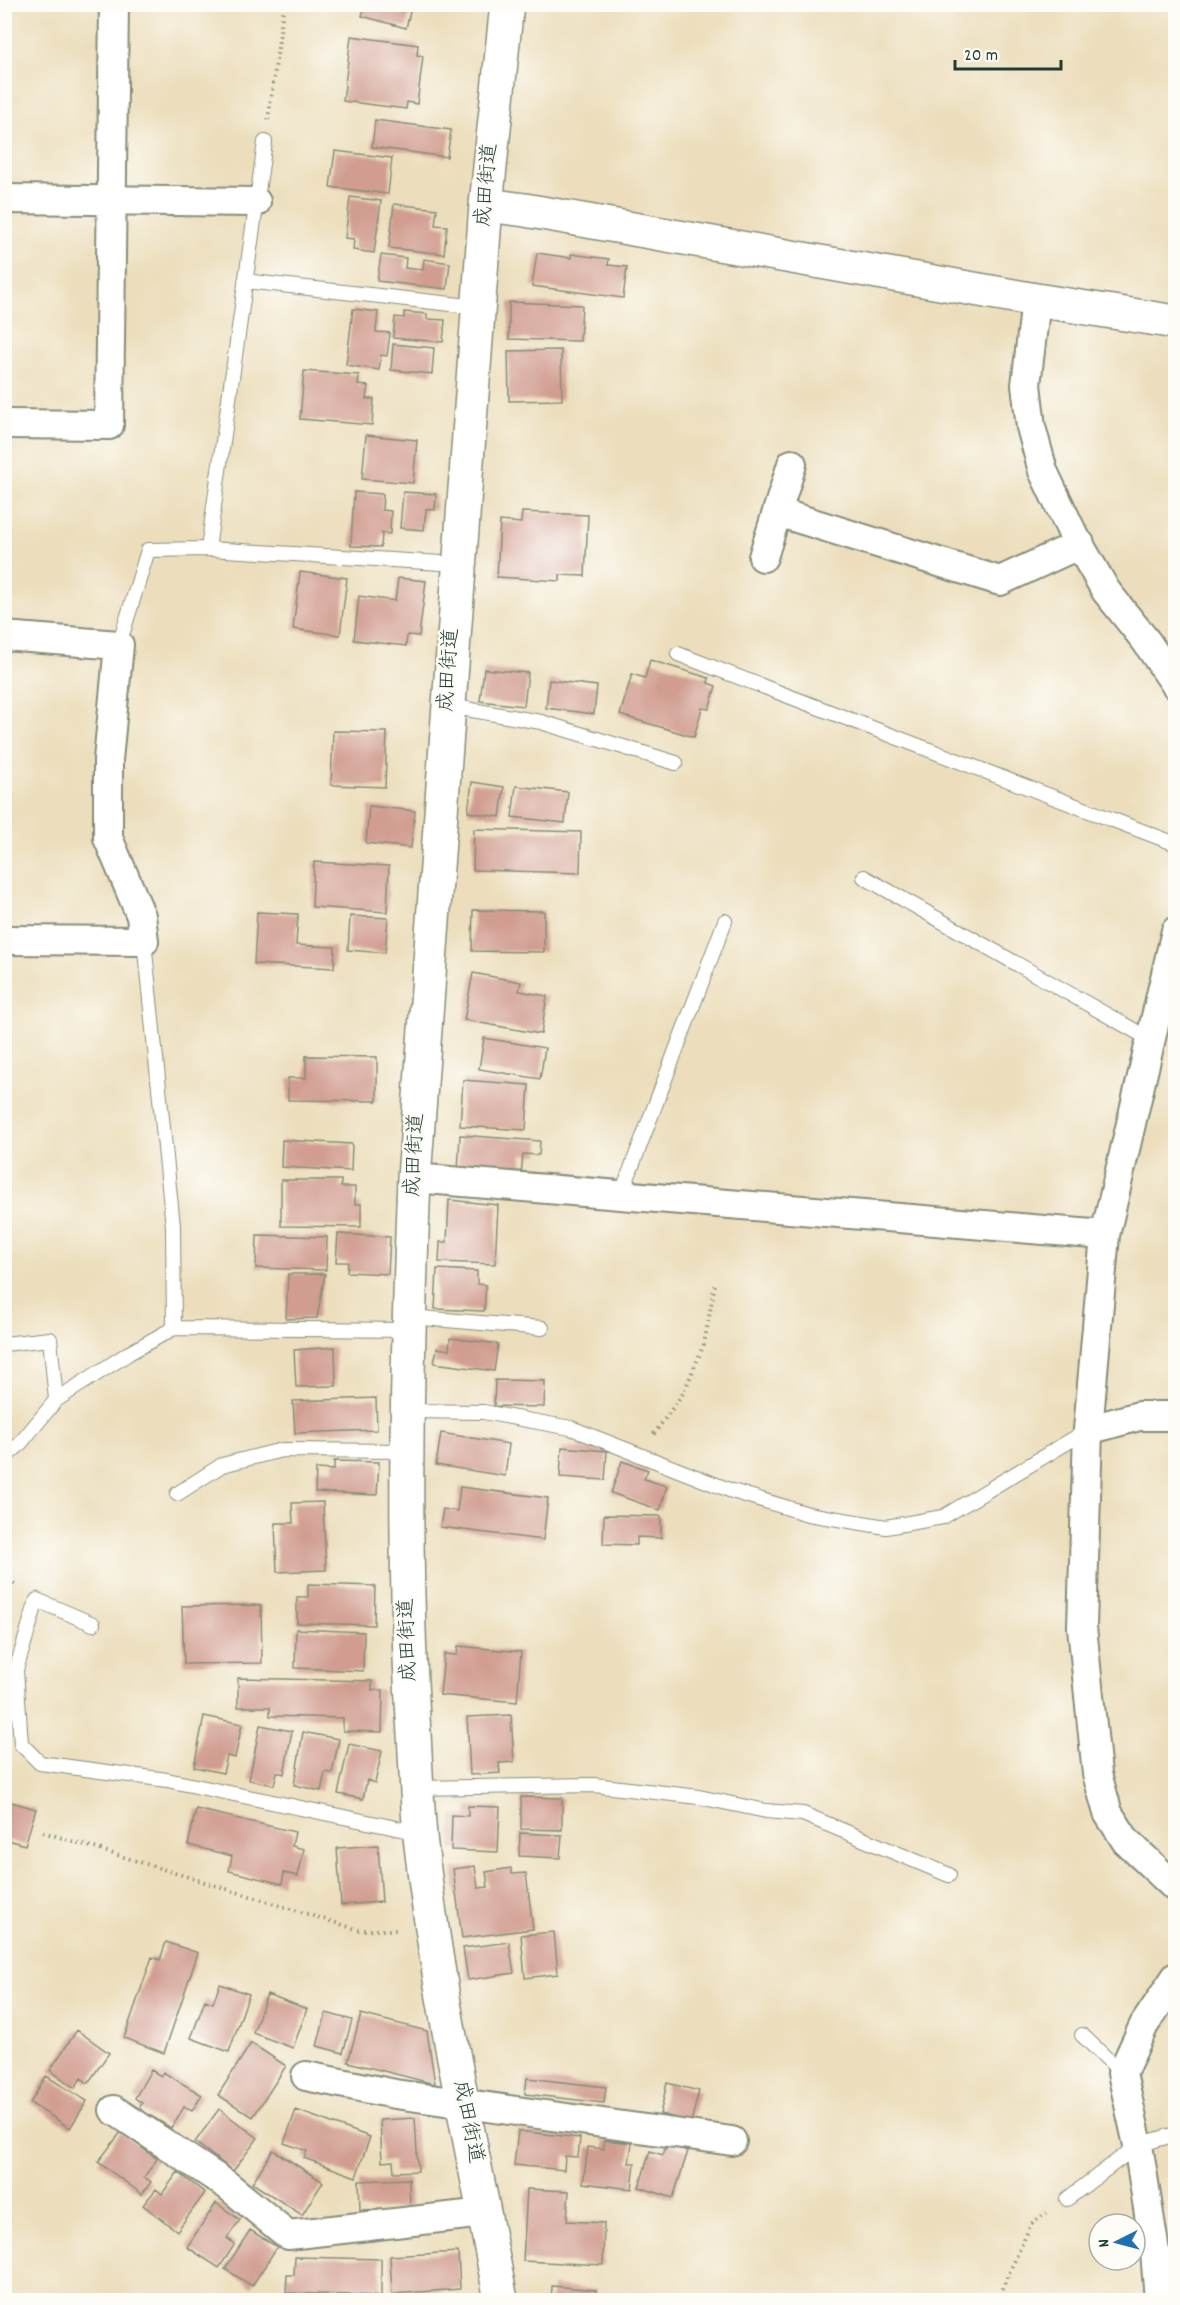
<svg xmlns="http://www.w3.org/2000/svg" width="1180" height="2305" viewBox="0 0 1180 2305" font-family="Dekko,'Klee One',sans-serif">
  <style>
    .building { fill: #d19d91 }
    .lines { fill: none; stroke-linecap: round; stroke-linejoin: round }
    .service-casing { stroke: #868e78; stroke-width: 16 }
    .minor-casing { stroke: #868e78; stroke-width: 32 }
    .tertiary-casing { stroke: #868e78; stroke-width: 36 }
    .path { stroke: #868e78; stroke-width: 4; stroke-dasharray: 1.5 4.5; stroke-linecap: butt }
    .service { stroke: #fff; stroke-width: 14 }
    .minor { stroke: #fff; stroke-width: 28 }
    .tertiary { stroke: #fff; stroke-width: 33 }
    .labels { text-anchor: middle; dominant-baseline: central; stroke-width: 5; stroke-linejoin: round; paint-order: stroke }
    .street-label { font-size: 21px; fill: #1f3d34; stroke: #fdfcf7 }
  </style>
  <rect width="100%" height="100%" fill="#fdfcf7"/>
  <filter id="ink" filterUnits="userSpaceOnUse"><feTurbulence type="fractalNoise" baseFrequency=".0167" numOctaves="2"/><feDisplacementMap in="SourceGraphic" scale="12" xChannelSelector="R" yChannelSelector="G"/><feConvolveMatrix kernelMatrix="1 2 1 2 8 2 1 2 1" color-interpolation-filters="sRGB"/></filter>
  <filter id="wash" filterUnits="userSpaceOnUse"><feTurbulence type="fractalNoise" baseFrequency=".008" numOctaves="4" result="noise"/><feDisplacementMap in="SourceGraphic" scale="24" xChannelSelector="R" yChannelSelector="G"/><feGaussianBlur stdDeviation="1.35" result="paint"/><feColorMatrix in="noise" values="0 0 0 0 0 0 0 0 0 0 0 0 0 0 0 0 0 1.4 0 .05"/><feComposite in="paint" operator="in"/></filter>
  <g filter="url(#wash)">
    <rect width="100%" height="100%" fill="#ecdebc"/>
    <g id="blocks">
      <path class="building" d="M365,4H412L406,28L362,16Z
        M351,36L418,45L417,55L423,56L417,104L407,102L406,109L343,101Z
        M375,120L451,130L447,157L372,147Z
        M335,151L392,158L388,194L330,187Z
        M350,197L381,201L374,253L353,250L354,239L345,238Z
        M394,204L437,209L435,225L447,226L444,254L389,248Z
        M537,253L571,258V254L609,259L608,265L627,267L623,298L532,286Z
        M381,255L406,258L405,268L423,270L424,259L450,263L447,289L377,281Z
        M509,302L582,305L580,341L509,339Z
        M353,309L378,312L376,332L390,333L387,356L381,355L379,370L346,365Z
        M404,312L427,314V319L445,320L443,342L393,338L395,317L404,318Z
        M393,344L434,348L432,374L391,370Z
        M561,350L562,400L509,401L508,351Z
        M304,371L359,375L358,385L368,386L366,399H374L372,425L300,419Z
        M366,435L417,440L413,483L362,479Z
        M354,492L383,494L382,510L391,511L390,534L382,533L381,547L351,546Z
        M403,492L436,494L435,510L426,509L424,530L400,528Z
        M522,512L588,515L585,576L560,575V581L497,577L500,521L521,523Z
        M300,572L347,578L340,635L293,629Z
        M398,578L426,581L419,636L407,635L406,646L354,640L359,596L395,601Z
        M650,660L709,678L708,683L716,686L709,709L702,708L694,737L620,715L632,674L645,678Z
        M484,669L528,673L524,706L480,701Z
        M549,680L597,686L594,714L546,708Z
        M333,731L387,732L385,787L331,785Z
        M472,782L504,787L500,817L468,812Z
        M516,786L568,792L565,823L512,817Z
        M369,806L415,811L411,848L366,843Z
        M474,829L581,832L580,873L473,870Z
        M314,862L389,866L387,912L312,907Z
        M473,910L544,911V952L472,951Z
        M257,912L298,914L296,945L335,947L334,968L254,964Z
        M350,916L388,918L385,953L348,950Z
        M473,973L521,982L519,991L547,996L541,1034L464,1020Z
        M484,1038L545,1048L540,1079L479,1069Z
        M306,1056L377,1057V1101L288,1100V1078H306Z
        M463,1080L529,1085L526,1130L460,1126Z
        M460,1135L540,1141L539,1155L523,1154L521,1176L458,1171Z
        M282,1140L352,1144L351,1171L281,1167Z
        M281,1180H341V1187H355V1204H361V1227L281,1226Z
        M449,1200L498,1205L495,1264L439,1262L440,1242H447Z
        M338,1234L390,1237L388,1274L347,1272L348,1262H336Z
        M257,1235L327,1237L326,1270L256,1268Z
        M437,1269L477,1271V1284L486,1285L484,1311L435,1309Z
        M288,1274H325L317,1318L286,1319Z
        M450,1338L498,1344L494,1371L434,1363L437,1348L449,1350Z
        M335,1347L336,1386L296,1387L294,1350Z
        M495,1380L545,1381L544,1407L494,1406Z
        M376,1398L377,1430L295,1433L293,1401Z
        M441,1433L509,1444L505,1476L436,1465Z
        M562,1447L607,1451L605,1480L560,1477Z
        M334,1461L379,1462L377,1495L315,1492L316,1469L334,1470Z
        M622,1461L648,1470L644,1479L667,1486L660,1510L611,1493Z
        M460,1487L548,1498L543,1540L440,1527L443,1509L457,1511Z
        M323,1502L326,1570L277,1572L275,1523H293L292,1503Z
        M604,1515L661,1516V1538L637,1537V1545L603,1544Z
        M308,1584L375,1586L374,1625L297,1623V1597H308Z
        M261,1605L262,1663L184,1664L182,1606Z
        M296,1629L364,1632L363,1671L295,1668Z
        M458,1646L521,1652L517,1702L440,1695L444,1654L457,1655Z
        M238,1678L372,1681V1690H383L382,1732L343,1731V1718L270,1716V1707H238Z
        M511,1715L514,1762L499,1763L500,1773L470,1775L467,1717Z
        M204,1716L242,1724L235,1758L227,1756L223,1773L194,1767Z
        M260,1725L292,1731L284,1774L277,1772L274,1785L249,1780Z
        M303,1732L339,1739L332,1773L325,1772L321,1791L294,1785Z
        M349,1744L382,1751L375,1783L367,1780L363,1799L338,1794Z
        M521,1797L562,1798V1830L521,1829Z
        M8,1801L36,1809L25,1845L4,1839V1812Z
        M468,1806L500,1807L498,1852L451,1850L452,1815L468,1816Z
        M196,1809L295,1832L292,1846L304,1849L298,1876L284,1873L282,1884L229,1871L232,1856L188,1845Z
        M520,1833L562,1835L560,1858L519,1856Z
        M378,1845L382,1902L341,1905L337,1848Z
        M475,1866L478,1888L488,1887L486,1872L511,1868L512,1874L526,1873L533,1929L462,1938L453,1869Z
        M554,1932L558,1974L525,1978L521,1935Z
        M166,1942L198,1953L164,2053L124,2038L152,1957L160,1960Z
        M509,1942L514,1973L468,1980L463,1948Z
        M220,1984L249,1994L229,2052L191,2038L205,2000L213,2003Z
        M267,1994L307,2009L293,2048L253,2033Z
        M326,2013L352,2020L343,2053L317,2046Z
        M361,2014L427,2031L435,2084L348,2062Z
        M77,2030L109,2053L88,2083L81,2078L75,2088L50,2070Z
        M251,2043L286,2066L253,2117L218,2095Z
        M151,2070L161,2076L163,2072L202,2095L192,2111L184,2107L171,2128L139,2109L142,2103L135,2098Z
        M46,2076L87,2101L70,2128L30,2103Z
        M527,2078L606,2087L604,2103L525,2094Z
        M667,2083L699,2091L691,2122L660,2114Z
        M219,2109L258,2138L233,2171L195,2142Z
        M296,2110L370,2137L356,2177L304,2158L307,2151L284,2143Z
        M415,2118L418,2171L394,2172L393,2161L382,2162L380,2120Z
        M518,2131L580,2138L578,2157L565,2156L564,2170L514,2165Z
        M121,2132L157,2159L144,2177L151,2182L142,2194L98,2162Z
        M604,2140L632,2143L629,2163H635L632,2189L583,2183L588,2147L604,2149Z
        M667,2144L688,2151L673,2198L639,2187L650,2151L663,2155Z
        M273,2150L323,2182L302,2215L252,2183Z
        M178,2172L205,2193L177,2231L143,2205L156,2189L162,2194Z
        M409,2179L410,2208L360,2210L359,2181Z
        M527,2189L569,2191L567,2221L604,2223L603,2265L523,2261Z
        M216,2203L240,2220L227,2238L235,2244L219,2268L187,2247Z
        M250,2230L277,2247L252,2286L225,2269Z
        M458,2252L460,2289L392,2294L390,2256Z
        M295,2257L381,2259V2296L286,2293L287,2275H294Z
        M552,2286L596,2290L595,2300H551Z"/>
    </g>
  </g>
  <g filter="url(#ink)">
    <use href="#blocks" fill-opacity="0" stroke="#868e78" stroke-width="1.5"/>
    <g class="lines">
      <g class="service-casing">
        <path id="service" d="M245,281L478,307
          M208,549L265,142
          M119,645L148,550L208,549L458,564
          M678,654L1176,844
          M449,706L541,722L676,763
          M864,877L1151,1040
          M144,941L173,1226L174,1328
          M621,1195L725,921
          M410,1317L542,1328
          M4,1344L50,1339L56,1400
          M408,1411L483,1412L571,1428L732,1491L808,1514L886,1527L943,1517L1088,1430
          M4,1458L19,1445L56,1400L129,1353L174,1328L409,1330
          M177,1494L222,1465L282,1450L407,1451
          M93,1624L37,1600L16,1670L21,1744L40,1763L167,1780L420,1833
          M417,1788L594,1785L699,1797L766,1811L803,1814L949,1875
          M1082,2035L1122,2073
          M1067,2199L1138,2145L1176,2134"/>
      </g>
      <g class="minor-casing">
        <path id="minor" d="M4,199L256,202
          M1036,300L1026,385L1031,427L1043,471L1072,532L1106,591L1146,641L1176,685
          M4,424L109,425L114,4
          M777,512L1000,581L1080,544
          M763,557L792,464
          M4,636L119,645L108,760V838L141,916L144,941L4,940
          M1176,931L1105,1235L1088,1430L1082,1627L1097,1774L1108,1813L1126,1841L1176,1888
          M414,1178L1105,1235
          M1088,1430L1139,1416H1176
          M306,2076L395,2094L732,2141
          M114,2110L227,2185L288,2235L484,2213
          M1159,2300L1155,2252L1138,2145L1122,2073L1144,2025L1176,1977"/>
      </g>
      <g class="tertiary-casing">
        <path id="tertiary" d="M486,205L525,210L1036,300L1176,322
          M501,2300C472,2147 437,1992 420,1836C417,1802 416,1768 414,1734C402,1549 407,1363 414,1178L486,205L507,4"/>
      </g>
      <path class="path" d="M268,120L284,4
        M654,1434L684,1392L704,1344L715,1284
        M4,1576L18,1587
        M43,1832L359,1930H398
        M997,2300L1031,2224L1047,2213"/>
      <use href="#service" class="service"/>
      <use href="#minor" class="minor"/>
      <use href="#tertiary" class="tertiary"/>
    </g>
  </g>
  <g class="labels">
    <g class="street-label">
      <text transform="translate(488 185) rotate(-85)">成田街道</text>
      <text transform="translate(450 670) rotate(-86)">成田街道</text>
      <text transform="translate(416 1155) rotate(-87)">成田街道</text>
      <text transform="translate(409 1640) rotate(-92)">成田街道</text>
      <text transform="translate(467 2122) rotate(79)">成田街道</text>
    </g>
  </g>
  <rect width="1180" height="2305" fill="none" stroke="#fdfcf7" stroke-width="24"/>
  <g transform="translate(1117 2242) rotate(264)"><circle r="28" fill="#fdfcf7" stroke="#a4b0a9" stroke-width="1.5"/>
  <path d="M0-4.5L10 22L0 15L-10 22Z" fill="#1f6fb2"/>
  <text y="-9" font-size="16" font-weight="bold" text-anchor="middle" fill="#1f3d34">N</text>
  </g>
  <path d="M955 60v9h106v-9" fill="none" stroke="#1f3d34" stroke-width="3"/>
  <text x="964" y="60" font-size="18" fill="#1f3d34" stroke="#fdfcf7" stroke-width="4.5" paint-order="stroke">20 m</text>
</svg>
